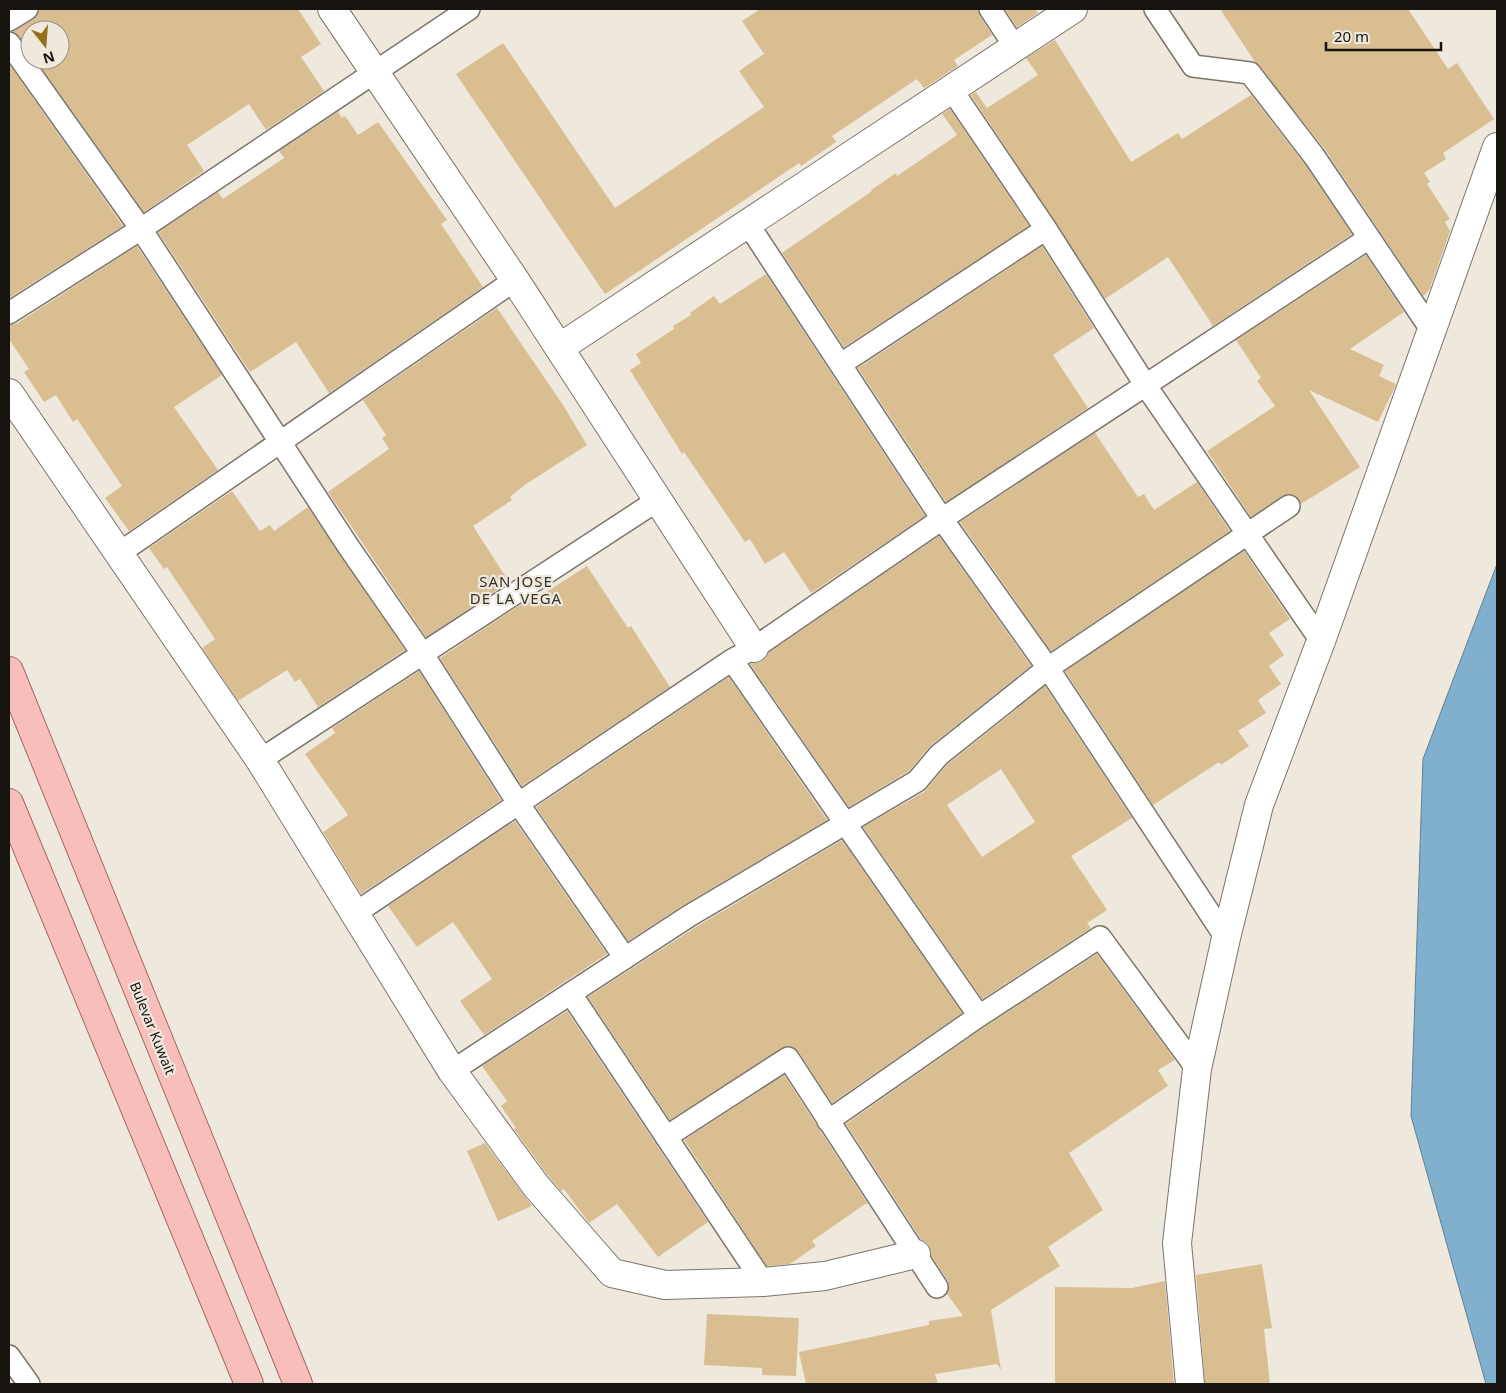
<svg xmlns="http://www.w3.org/2000/svg" width="1506" height="1393" viewBox="0 0 1506 1393" font-family="'Noto Sans',sans-serif">
  <style>
    .water { fill: #80b0cd; stroke: #608194 }
    .building { fill: #d9be92; fill-rule: evenodd }
    .lines { fill: none; stroke-linecap: round; stroke-linejoin: round }
    .lane-casing { stroke: #7b756b; stroke-width: 24 }
    .street-casing { stroke: #7b756b; stroke-width: 30 }
    .primary-casing { stroke: #a76761; stroke-width: 30 }
    .lane { stroke: #fff; stroke-width: 21 }
    .street { stroke: #fff; stroke-width: 28 }
    .primary { stroke: #f8bebb; stroke-width: 28 }
    .labels { text-anchor: middle; dominant-baseline: central; stroke-width: 4.5; stroke-linejoin: round; paint-order: stroke }
    .street-label { font-size: 14px; fill: #171410; stroke: #efe8dd }
    .neighbourhood-label { font-size: 15px; letter-spacing: 1px; fill: #363128; stroke: #efe8dd }
  </style>
  <rect width="100%" height="100%" fill="#efe8dd"/>
  <path class="water" d="M1497,564V1384H1486L1411,1116L1423,759Z"/>
  <path class="building" d="M39,9H298L321,44L301,57L324,91L266,130L249,104L187,145L204,171L144,212L36,60H60V30H30V51L13,31L34,19Z
    M760,9H978L980,16L992,35L954,60L958,66L924,88L917,79L832,136L836,142L801,166L799,163L605,294L456,74L503,43L615,208L764,107L739,71L764,54L742,21Z
    M1005,9H1035L1038,13L1017,27Z
    M1220,9H1408L1448,69L1457,63L1494,119L1443,153L1446,159L1424,173L1430,182L1427,184L1450,219L1445,222L1450,231L1430,288L1426,294L1423,296L1324,148L1255,62Z
    M1055,40L1131,162L1178,133L1182,139L1251,95L1304,163L1352,234L1213,326L1168,257L1105,299L971,95L976,92L987,108L1038,75L1026,58Z
    M9,64L123,226L9,298Z
    M950,109L1029,226L844,347L782,253L872,191L871,190L896,173L897,176L957,135L942,114Z
    M338,112L342,118L345,116L358,135L378,122L447,220L441,224L483,287L329,393L296,342L250,372L158,232L218,192L223,199L284,158L279,151Z
    M137,246L222,375L174,407L218,470L129,531L105,498L122,486L77,419L73,422L56,395L44,402L24,372L29,369L9,339V325L16,324Z
    M1042,246L1094,328L1053,355L1088,408L946,502L858,368Z
    M1366,255L1404,312L1350,349L1384,365L1379,376L1396,384L1394,389L1378,422L1309,390L1360,467L1301,504L1295,495L1288,494L1251,517L1207,451L1275,406L1257,381L1261,378L1236,340Z
    M766,274L925,516L811,593L784,552L765,564L750,539L745,542L684,452L682,454L630,370L641,363L636,354L674,329L673,326L691,315L690,313L714,296L720,304Z
    M497,308L563,405L587,445L526,484L510,497L512,500L473,526L509,582L426,637L328,492L389,449L382,438L386,435L363,400Z
    M1095,433L1138,497L1144,494L1154,510L1197,482L1230,531L1051,651L960,522Z
    M232,491L260,531L270,525L274,531L308,507L405,650L318,707L300,679L295,682L287,670L238,701L202,648L215,639L167,567L164,569L149,548Z
    M939,536L1031,666L931,745L909,771L849,807L750,664L763,661L768,653Z
    M1244,551L1290,619L1269,633L1284,655L1269,666L1281,684L1258,700L1266,713L1238,731L1249,746L1221,765L1219,762L1153,805L1065,671Z
    M587,566L628,628L631,626L670,687L522,786L440,658L523,603L524,605L537,598Z
    M419,671L501,800L361,894L323,832L348,815L305,754L335,733L332,728Z
    M729,677L827,820L682,906L628,941L536,807Z
    M1045,686L1132,818L1071,856L1107,910L1087,923L1091,928L982,999L863,827L924,792L948,764ZM1001,769L1035,822L982,857L947,805Z
    M515,821L607,954L484,1035L460,1001L492,979L453,922L417,947L388,906Z
    M842,840L962,1013L832,1103L798,1051L793,1047L787,1046L670,1120L588,997L696,927Z
    M1097,954L1175,1060L1158,1070L1168,1086L1069,1153L1103,1210L1048,1247L1060,1266L991,1310L1001,1370L997,1364L935,1374L938,1384H806L799,1352L929,1325V1321L963,1316L947,1294L949,1287L948,1281L931,1255L928,1244L921,1239L846,1124L986,1026Z
    M567,1011L708,1222L658,1257L617,1204L589,1223L564,1189L561,1191L548,1176L514,1129L516,1128L501,1106L507,1101L482,1066Z
    M784,1075L868,1204H865L812,1241L816,1246L790,1264L767,1266L684,1140Z
    M485,1143L532,1206L498,1221L467,1151Z
    M1262,1264L1272,1328L1264,1329L1270,1384H1205L1196,1275Z
    M1165,1281L1174,1384H1055V1287L1132,1288Z
    M707,1314L799,1318L796,1376L762,1375V1368L704,1365Z"/>
  <g class="lines">
    <g class="lane-casing">
      <path id="lane" d="M990,9L1015,47
        M1155,9L1193,66L1250,73L1314,156L1432,331
        M9,20L27,9
        M9,43L141,229L348,546L422,653L518,803L625,958
        M952,90L1046,229L1146,386L1321,641
        M748,224L942,519L1048,668L1226,938
        M9,313L141,229L469,9
        M841,364L1046,229
        M118,554L515,280
        M732,660L979,1016
        M260,760L658,500
        M354,914L732,660L754,648L942,519L1369,238
        M571,994L763,1282
        M452,1071L689,916L917,781L939,755L1048,668L1289,506
        M828,1121L979,1016L1100,937L1197,1069
        M666,1137L788,1058L937,1287
        M9,1356L29,1384"/>
    </g>
    <g class="street-casing">
      <path id="street" d="M332,9L515,280L754,648
        M559,348L1073,9
        M9,393L260,760L452,1071L536,1186L612,1273L665,1285L763,1282L825,1276L916,1254
        M1190,1384L1177,1243L1197,1069L1226,938L1259,805L1321,641L1497,147"/>
    </g>
    <g class="primary-casing">
      <path id="primary" d="M9,671L298,1384
        M9,803L249,1384"/>
    </g>
    <use href="#lane" class="lane"/>
    <use href="#street" class="street"/>
    <use href="#primary" class="primary"/>
  </g>
  <g class="labels">
    <g class="street-label">
      <text transform="translate(153 1028) rotate(68)">Bulevar Kuwait</text>
    </g>
    <g class="neighbourhood-label">
      <text x="516" y="581">SAN JOSE<tspan x="516" dy="17">DE LA VEGA</tspan></text>
    </g>
  </g>
  <rect width="1506" height="1393" fill="none" stroke="#171410" stroke-width="20"/>
  <g transform="translate(45 45) rotate(163)"><circle r="24" fill="#efe8dd" stroke="#99938b"/>
  <path d="M0-4L9 19L0 12L-9 19Z" fill="#966e19"/>
  <text y="-8" font-size="14" font-weight="bold" text-anchor="middle" fill="#171410">N</text>
  </g>
  <path d="M1326 42v8h115v-8" fill="none" stroke="#171410" stroke-width="2.5"/>
  <text x="1334" y="42" font-size="15" fill="#171410" stroke="#efe8dd" stroke-width="4" paint-order="stroke">20 m</text>
</svg>
